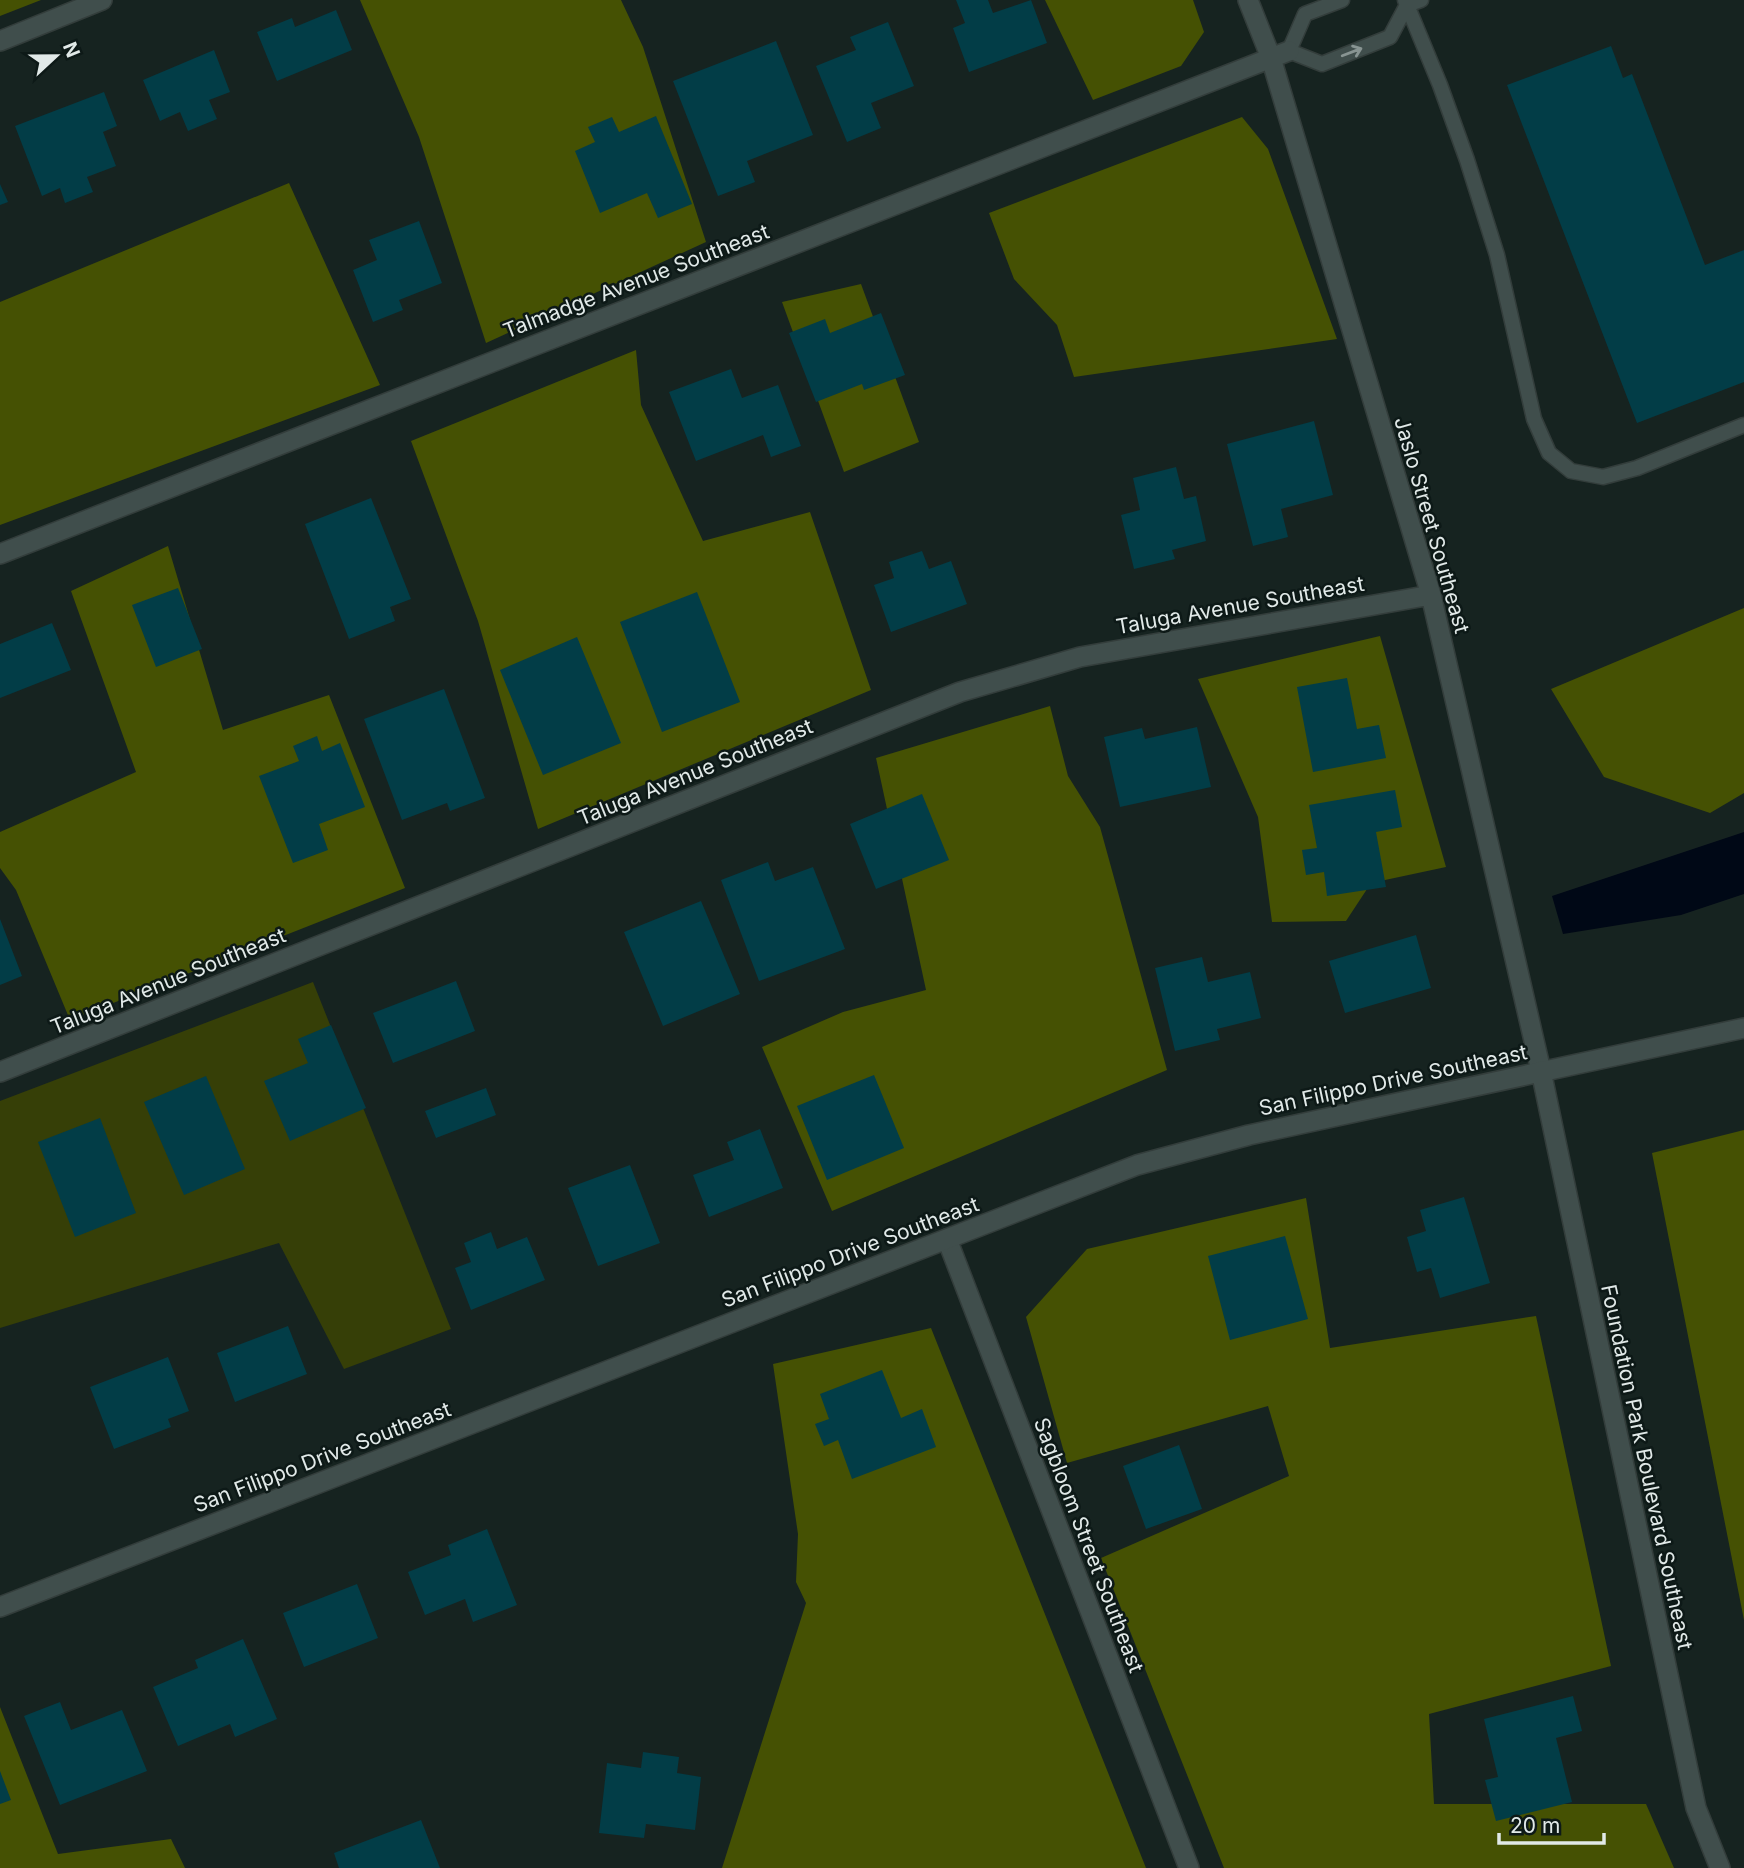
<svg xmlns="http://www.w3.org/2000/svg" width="1744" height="1868" viewBox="0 0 1744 1868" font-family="Inter,sans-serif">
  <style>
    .green { fill: #363f07 }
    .forest { fill: #455103 }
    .water { fill: #000816 }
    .building { fill: #023d47 }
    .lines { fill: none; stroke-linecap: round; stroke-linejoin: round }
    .service-casing { stroke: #333d3b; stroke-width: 17 }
    .minor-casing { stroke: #333d3b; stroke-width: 22 }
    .tertiary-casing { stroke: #333d3b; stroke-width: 22 }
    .service { stroke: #404e4c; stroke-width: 14 }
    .minor { stroke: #404e4c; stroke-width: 19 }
    .tertiary { stroke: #404e4c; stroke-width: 19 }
    .oneway { stroke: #889492 }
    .labels { text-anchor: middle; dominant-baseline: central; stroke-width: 5; stroke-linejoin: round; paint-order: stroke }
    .street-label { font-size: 21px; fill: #e1e9e8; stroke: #0d1917 }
  </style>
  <rect width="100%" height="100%" fill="#162320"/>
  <path class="green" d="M313,982L451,1329L344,1369L279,1243L0,1328V1101Z"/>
  <path class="forest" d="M0,0H41L0,16Z
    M360,0H621L643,47L706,242L486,343L419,137Z
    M1045,0H1193L1204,32L1181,66L1093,100Z
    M1242,117L1268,149L1337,339L1074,377L1057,325L1014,279L989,213Z
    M289,183L380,385L0,525V302Z
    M861,284L919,442L844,472L782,302Z
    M636,350L641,405L703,541L810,512L871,690L538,829L478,621L411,441Z
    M168,546L223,730L329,695L405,888L70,1020L16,890L0,868V832L136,772L71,591Z
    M1744,608V793L1710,813L1604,777L1551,689Z
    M1380,636L1446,867L1371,883L1346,921L1272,922L1258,817L1198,679Z
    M1050,706L1068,776L1100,827L1167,1070L832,1211L762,1047L843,1012L926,990L876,758Z
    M1744,1130V1620L1652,1153Z
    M1306,1198L1330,1348L1536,1316L1611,1666L1429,1714L1434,1804H1646L1674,1868H1224L1101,1558L1289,1476L1268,1406L1067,1463L1026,1317L1087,1249Z
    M931,1328L1146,1868H722L806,1603L796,1582L798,1534L773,1364Z
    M0,1707L58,1854L171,1839L185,1868H0Z"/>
  <path class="water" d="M1744,832V894L1681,915L1563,934L1552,896Z"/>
  <path class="building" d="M956,0H988L993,13L1031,0L1047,43L969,72L953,28L965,23Z
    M336,10L352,50L277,81L257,32L292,18L295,27Z
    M888,22L914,86L871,103L881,128L847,142L816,66L856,50L850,37Z
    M776,41L813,135L747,161L755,182L718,196L673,81Z
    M1611,46L1623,78L1632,74L1705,265L1744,250V382L1637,423L1507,85Z
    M214,50L230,92L209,100L217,119L188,131L180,112L160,121L143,80Z
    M104,92L117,126L103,132L116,166L87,177L93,192L65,203L60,188L42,196L15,126Z
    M656,116L692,204L658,218L647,193L600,213L575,151L595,142L588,127L612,117L619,132Z
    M0,184L8,202L0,205Z
    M419,221L442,283L399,300L403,310L373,322L353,270L377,260L369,240Z
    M881,313L905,375L864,390L862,384L816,402L789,333L825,319L830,333Z
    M731,369L742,398L778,385L801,446L771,457L763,435L696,461L669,392Z
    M1314,421L1333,495L1281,509L1288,537L1253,546L1227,444Z
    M1176,467L1184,499L1196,496L1206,541L1172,550L1175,559L1134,569L1121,515L1140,510L1133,478Z
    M371,498L411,599L390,607L395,621L349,639L305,524Z
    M922,551L929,569L951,561L967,604L891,632L874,585L894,578L889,562Z
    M178,588L202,649L156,667L132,605Z
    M697,592L740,702L662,732L620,622Z
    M52,623L71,670L0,698V644Z
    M577,637L621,743L543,775L500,670Z
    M1347,678L1357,729L1379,725L1386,758L1313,772L1297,687Z
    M444,689L485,798L450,811L447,803L402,820L364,719Z
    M1197,727L1211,787L1120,807L1104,737L1142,728L1145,739Z
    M317,736L322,751L340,743L365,807L319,824L328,850L293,863L259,776L299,761L293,746Z
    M1395,790L1402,827L1376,832L1386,887L1327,896L1324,872L1306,875L1302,850L1317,848L1309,805Z
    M922,794L949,860L876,889L850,824Z
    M768,862L775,881L813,867L845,949L759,981L721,880Z
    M701,901L740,994L663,1026L624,932Z
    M0,919L22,976L0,985Z
    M1416,935L1431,988L1345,1013L1329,961Z
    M1202,957L1208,982L1250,972L1261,1018L1217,1029L1220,1040L1175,1051L1155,968Z
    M456,981L475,1031L393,1063L373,1013Z
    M331,1025L366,1108L290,1141L264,1081L308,1063L298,1039Z
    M874,1075L904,1148L827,1180L797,1106Z
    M206,1076L245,1169L184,1195L144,1102Z
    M486,1088L496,1115L436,1138L425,1111Z
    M100,1118L136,1213L75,1237L38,1142Z
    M760,1129L783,1188L709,1217L693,1175L734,1160L727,1142Z
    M630,1165L660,1243L598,1266L568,1188Z
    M1464,1197L1490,1283L1440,1298L1431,1268L1417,1272L1407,1237L1426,1231L1420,1210Z
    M491,1232L497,1249L527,1237L545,1280L471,1310L455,1268L471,1262L464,1243Z
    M1285,1236L1308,1319L1230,1340L1208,1256Z
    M288,1326L307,1374L235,1402L217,1353Z
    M168,1357L189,1411L168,1419L171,1427L114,1449L90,1387Z
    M882,1370L901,1418L922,1409L936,1447L852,1479L838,1440L824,1446L815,1424L829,1419L820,1394Z
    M1179,1445L1202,1509L1146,1529L1123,1466Z
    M487,1529L517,1605L473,1622L465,1599L425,1615L408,1572L451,1555L448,1545Z
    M357,1584L378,1638L304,1667L283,1613Z
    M243,1639L277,1719L235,1737L230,1724L178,1746L153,1687L198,1668L195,1660Z
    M1573,1696L1582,1731L1556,1738L1572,1802L1496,1821L1485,1780L1498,1777L1484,1719Z
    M60,1702L71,1730L122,1710L147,1771L60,1805L24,1716Z
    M643,1752L679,1757L677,1773L701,1777L695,1830L646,1824L644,1838L599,1833L607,1763L641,1768Z
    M0,1771L11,1800L0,1804Z
    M421,1820L440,1868H339L334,1853Z"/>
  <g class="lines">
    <g class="service-casing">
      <path id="service" d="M1342,0L1305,14L1289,51L1322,64L1390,37L1407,5L1421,0
        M1405,0L1440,85L1467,160L1497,255L1534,419L1549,453L1571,471L1603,477L1637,468L1744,425"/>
    </g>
    <g class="minor-casing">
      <path id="minor" d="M1248,0L1271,58L1431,595L1541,1071
        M0,41L102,0
        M0,554L1289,51
        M0,1072L960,692L1080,657L1431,595
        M947,1239L1189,1868"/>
    </g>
    <g class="tertiary-casing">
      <path id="tertiary" d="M1541,1071L1696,1808L1720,1868
        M0,1607L1137,1165L1249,1135L1744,1028"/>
    </g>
    <use href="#service" class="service"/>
    <use href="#minor" class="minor"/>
    <use href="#tertiary" class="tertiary"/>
  </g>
  <defs><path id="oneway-shaft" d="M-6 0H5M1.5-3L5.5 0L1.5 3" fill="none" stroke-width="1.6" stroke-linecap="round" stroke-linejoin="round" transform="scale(1.75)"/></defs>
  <use class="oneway" href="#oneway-shaft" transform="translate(1352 52) rotate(-21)"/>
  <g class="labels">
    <g class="street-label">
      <text transform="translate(636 281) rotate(-21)">Talmadge Avenue Southeast</text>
      <text transform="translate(1432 525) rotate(74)">Jaslo Street Southeast</text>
      <text transform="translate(1240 605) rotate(-10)">Taluga Avenue Southeast</text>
      <text transform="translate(695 772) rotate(-22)">Taluga Avenue Southeast</text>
      <text transform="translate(168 981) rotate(-22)">Taluga Avenue Southeast</text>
      <text transform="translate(1393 1080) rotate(-12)">San Filippo Drive Southeast</text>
      <text transform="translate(850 1252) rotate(-21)">San Filippo Drive Southeast</text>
      <text transform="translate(322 1457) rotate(-21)">San Filippo Drive Southeast</text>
      <text transform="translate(1647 1467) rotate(78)">Foundation Park Boulevard Southeast</text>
      <text transform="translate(1089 1545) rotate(69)">Sagbloom Street Southeast</text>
    </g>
  </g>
  <g transform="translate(56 56) rotate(68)" stroke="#0d1917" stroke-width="5" paint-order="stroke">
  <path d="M0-5L12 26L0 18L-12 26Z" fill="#e1e9e8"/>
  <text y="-10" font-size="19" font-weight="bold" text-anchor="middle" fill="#e1e9e8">N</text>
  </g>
  <path d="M1499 1833v10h105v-10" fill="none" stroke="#e1e9e8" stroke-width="3.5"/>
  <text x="1510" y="1833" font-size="21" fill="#e1e9e8" stroke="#0d1917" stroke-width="5" paint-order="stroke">20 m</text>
</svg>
